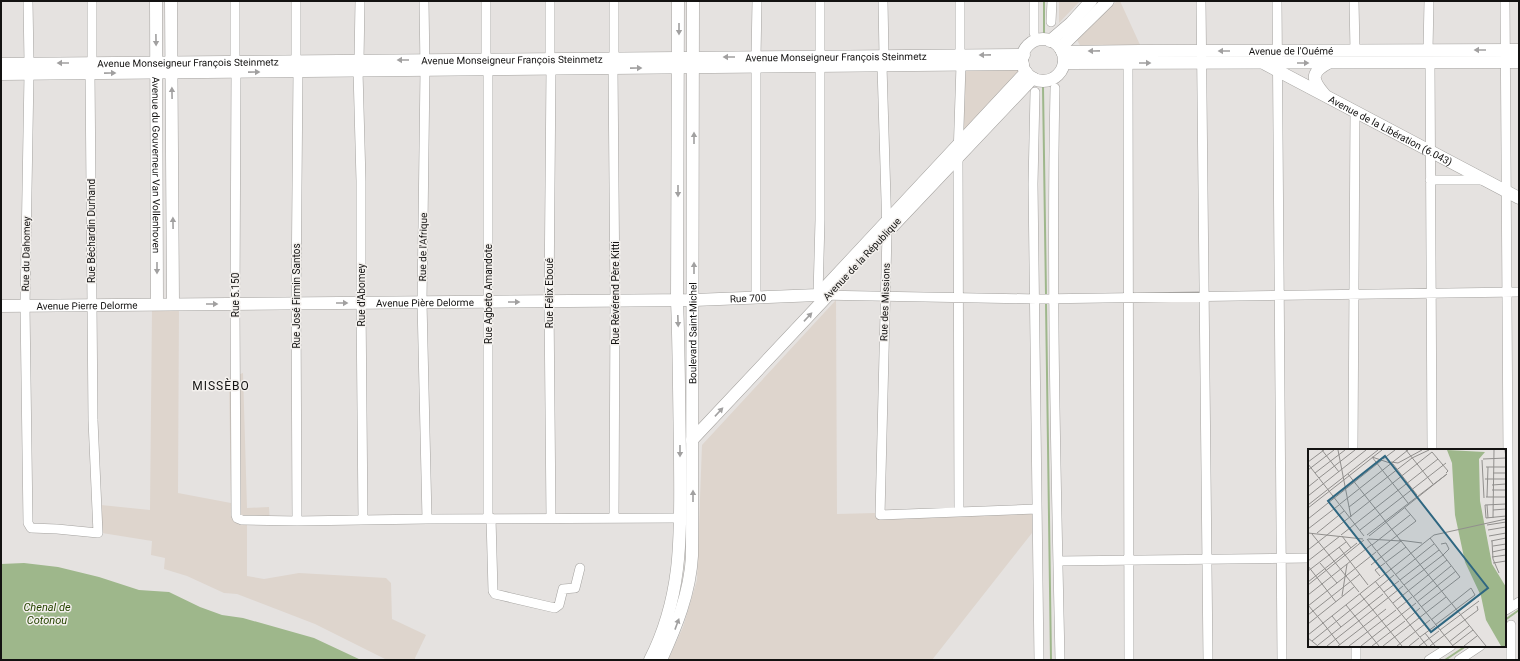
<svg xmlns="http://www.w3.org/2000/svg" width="1520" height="661" viewBox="0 0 1520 661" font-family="Roboto,sans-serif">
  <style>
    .built { fill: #ded5cd }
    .water { fill: #9eb78b }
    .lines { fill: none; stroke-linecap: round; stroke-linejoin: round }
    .stream { stroke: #9eb78b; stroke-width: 2 }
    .minor-casing { stroke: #a4a29f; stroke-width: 10 }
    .major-casing { stroke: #a4a29f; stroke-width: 13 }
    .minor { stroke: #fff; stroke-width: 9 }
    .major { stroke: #fff; stroke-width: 12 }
    .oneway { fill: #a1a0a0 }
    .labels { text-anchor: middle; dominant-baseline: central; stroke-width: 3; stroke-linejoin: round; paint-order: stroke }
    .street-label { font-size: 10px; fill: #131211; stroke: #f3f0ed }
    .water-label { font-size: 11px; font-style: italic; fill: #264400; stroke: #f3f0ed }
    .quarter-label { font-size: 12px; letter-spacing: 1px; fill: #131211; stroke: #f3f0ed }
    .inset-road { fill: none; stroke: #918f8d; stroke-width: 1 }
    .view { fill: #2f6781; fill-opacity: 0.15; stroke: #2f6781; stroke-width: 2 }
    .inset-edge { fill: none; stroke: #131211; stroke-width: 2 }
  </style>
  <rect width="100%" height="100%" fill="#e5e2e0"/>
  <path class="built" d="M1059,1H1080L1059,23Z
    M1117,1H1120L1141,47L1082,49L1077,40Z
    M1019,67V75L963,134V70Z
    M836,300L837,514L1032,509V533L932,660H668L683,627L697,580L702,445Z
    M179,307L178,493L231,503L229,378L243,373L247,508L269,507L270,524H247V576L264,579L299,573L386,578L391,583L392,619L426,635L415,658V660H387L315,624L237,594L224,593L187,576L164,569L165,558L151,555L152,541L102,533L101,505L150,510L152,309Z"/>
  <path class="water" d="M24,563L58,567L99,577L139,590L169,592L200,607L222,615L243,618L314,638L361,660H1V564Z"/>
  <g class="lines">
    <path class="stream" d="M1044,1V34
      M1043,87L1046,295
      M1046,302L1051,660
      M1505,620L1519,610
      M1445,660L1466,646"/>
    <g class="minor-casing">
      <path id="minor" d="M28,1L29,63
        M235,1V62
        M296,1V61
        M424,1L425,70L422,302L427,519
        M486,1V60
        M614,1V58
        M820,1V220L818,295L1037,299L1519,292
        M883,1L884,56
        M960,1V55
        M1034,1V33
        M1201,1L1208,660
        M1277,1L1282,660
        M1354,1L1355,51
        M1505,1L1509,608
        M1051,22L1052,1
        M1428,50L1429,1
        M756,57L757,1
        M550,59V1
        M359,61L360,1
        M92,63V1
        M1128,63L1129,660
        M1430,63L1432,450
        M882,66L887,233L880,515L1037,509
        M613,68L615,301L614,518
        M488,70V518
        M358,71L361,181V303L363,519
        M236,72L235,303L236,515L237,518L242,520L297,521L427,519L680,518
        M29,74L25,306L28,523L31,528L57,529L98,533L93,420L90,73
        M1055,88C1051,279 1056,469 1060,660
        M1035,92L1033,184L1039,660
        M1430,180H1483
        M756,297V67
        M1353,450L1355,111
        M959,511L958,157L961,65
        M491,518L493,591L495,594L555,608L559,605L563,589L575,588L580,568
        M551,518L549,302L551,69
        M297,521L296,303L298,71
        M1058,561L1309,558
        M1506,610L1519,602
        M1511,625V660
        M1356,646V660
        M1429,660L1451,646
        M1459,660L1480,646"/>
    </g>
    <g class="major-casing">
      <g id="major">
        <path id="s1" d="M156,1L157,304"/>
        <path d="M171,1L173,304"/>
        <circle cx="1043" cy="60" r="21"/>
        <path d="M1050,41L1071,23L1091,1"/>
        <path d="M1060,48L1108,1"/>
        <path id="s2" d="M1062,52L1139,51L1519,50"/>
        <path d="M1064,63L1519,62"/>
        <path id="s3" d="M1,64L1024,55"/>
        <path id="s4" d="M1265,64L1519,198"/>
        <path d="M1,74L1023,64"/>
        <path d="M1324,94C1312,80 1310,73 1328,63"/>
        <path d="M892,227L1033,78"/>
        <path id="s5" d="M1,306L694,300L818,295L1026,72"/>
        <path d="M692,440L833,290"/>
        <path d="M650,660C685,591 680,527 680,452C679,401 679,351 677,300L678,1"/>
        <path id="s6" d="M661,660C676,627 690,593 692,556L693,1"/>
      </g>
    </g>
    <use href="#minor" class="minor"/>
    <use href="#major" class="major"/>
  </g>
  <defs><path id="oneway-solid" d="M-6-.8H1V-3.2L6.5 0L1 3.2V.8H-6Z"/></defs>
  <g class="oneway">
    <use href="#oneway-solid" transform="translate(679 29) rotate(90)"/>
    <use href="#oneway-solid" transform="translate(156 40) rotate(89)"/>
    <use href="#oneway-solid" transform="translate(1480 50) rotate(180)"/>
    <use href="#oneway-solid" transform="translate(1094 51) rotate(179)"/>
    <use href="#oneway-solid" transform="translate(1224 51) rotate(180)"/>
    <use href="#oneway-solid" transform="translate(985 55) rotate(179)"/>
    <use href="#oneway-solid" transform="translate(729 57) rotate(180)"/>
    <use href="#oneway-solid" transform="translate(403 60) rotate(180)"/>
    <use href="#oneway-solid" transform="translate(63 63) rotate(180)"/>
    <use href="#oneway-solid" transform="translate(1145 63)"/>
    <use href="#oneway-solid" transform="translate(1303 63)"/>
    <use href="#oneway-solid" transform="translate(636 68) rotate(-1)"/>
    <use href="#oneway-solid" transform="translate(254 72) rotate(-1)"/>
    <use href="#oneway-solid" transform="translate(110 73) rotate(-1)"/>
    <use href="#oneway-solid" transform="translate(172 93) rotate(-91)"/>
    <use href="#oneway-solid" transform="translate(694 138) rotate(-90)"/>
    <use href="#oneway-solid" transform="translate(678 191) rotate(90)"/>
    <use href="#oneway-solid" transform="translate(173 223) rotate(-91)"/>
    <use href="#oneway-solid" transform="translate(157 268) rotate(90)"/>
    <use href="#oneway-solid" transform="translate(694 268) rotate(-90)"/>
    <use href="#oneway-solid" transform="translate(514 302)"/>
    <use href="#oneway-solid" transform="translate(342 303)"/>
    <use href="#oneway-solid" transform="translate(212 304)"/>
    <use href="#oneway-solid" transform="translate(808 317) rotate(-47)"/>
    <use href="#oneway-solid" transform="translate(678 321) rotate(88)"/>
    <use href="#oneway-solid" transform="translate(719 412) rotate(-47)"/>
    <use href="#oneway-solid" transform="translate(680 451) rotate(90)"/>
    <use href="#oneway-solid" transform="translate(693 496) rotate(-90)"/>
    <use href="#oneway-solid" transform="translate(677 624) rotate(-70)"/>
  </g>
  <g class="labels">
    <g class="street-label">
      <text stroke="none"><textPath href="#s2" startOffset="229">Avenue de l'Ouémé</textPath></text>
      <text stroke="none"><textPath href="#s3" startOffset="835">Avenue Monseigneur François Steinmetz</textPath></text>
      <text stroke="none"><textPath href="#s3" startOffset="511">Avenue Monseigneur François Steinmetz</textPath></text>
      <text stroke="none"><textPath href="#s3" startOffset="187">Avenue Monseigneur François Steinmetz</textPath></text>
      <text stroke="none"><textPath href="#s4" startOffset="142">Avenue de la Libération (6.043)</textPath></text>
      <text stroke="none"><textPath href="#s1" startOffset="164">Avenue du Gouverneur Van Vollenhoven</textPath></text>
      <text transform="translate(91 231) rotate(-90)">Rue Béchardin Durhand</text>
      <text transform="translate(423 247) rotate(-89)">Rue de l'Afrique</text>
      <text transform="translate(26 254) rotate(-89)">Rue du Dahomey</text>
      <text transform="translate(862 259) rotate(-47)">Avenue de la République</text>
      <text transform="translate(549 293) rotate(-90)">Rue Félix Eboué</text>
      <text transform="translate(615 293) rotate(-90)">Rue Révérend Père Kitti</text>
      <text transform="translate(488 294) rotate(-90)">Rue Agbeto Amandote</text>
      <text transform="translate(235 295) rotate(-90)">Rue 5.150</text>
      <text transform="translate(361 295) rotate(-90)">Rue d'Abomey</text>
      <text transform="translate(296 296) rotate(-90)">Rue José Firmin Santos</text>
      <text stroke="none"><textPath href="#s5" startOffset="747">Rue 700</textPath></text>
      <text stroke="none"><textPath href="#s5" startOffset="424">Avenue Pière Delorme</textPath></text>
      <text transform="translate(885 302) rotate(-88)">Rue des Missions</text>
      <text stroke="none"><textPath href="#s5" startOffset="86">Avenue Pierre Delorme</textPath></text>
      <text stroke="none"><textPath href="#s6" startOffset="332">Boulevard Saint-Michel</textPath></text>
    </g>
    <g class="water-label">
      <text x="47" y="607">Chenal de<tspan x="47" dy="13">Cotonou</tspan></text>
    </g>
    <g class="quarter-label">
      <text x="221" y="386">MISSÈBO</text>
    </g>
  </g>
  <g transform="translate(1308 449)">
    <rect width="198" height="198" fill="#e5e2e0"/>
    <path d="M139,1L177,3L171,10L172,52L184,115L198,138V197H193L178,171L173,147L157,113L147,66L144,14Z" fill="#9eb78b"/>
    <path class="inset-road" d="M14,1L31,23M30,1L43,68M98,1L125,35M64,8L85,15L109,46M64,8L100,54M75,10L87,1M175,10L198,9L197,1M174,11L176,49M0,13L16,1M83,13L90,14L114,1M0,15L56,87M178,18H198M0,21L26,1M7,24L37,1M185,24H198M40,25L93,92L63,116M11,29L47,1M177,30H198M184,36L198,35M0,38L10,30M184,41H198M0,47L58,1M178,48H198M179,48L180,18M32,55L100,1M198,55L177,56L178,69L198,67M0,56L70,1M179,56L180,69M41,58L104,9L121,1M0,59L74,1M185,61L198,60M185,69L186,1M0,70L74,11M179,76L198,73M0,80L31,56M52,81L138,14M180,81L198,78M0,84L55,90M9,84L36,62M4,85L51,143M33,86L130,10M59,86L139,25L61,87M34,87L43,99M181,87L198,84M59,90L145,197M60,90L93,92L178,197M91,91L114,94M183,92L198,89M184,92L185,110L191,124M133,95L138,94L141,100L135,106M64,96L102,66M185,97L198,95M31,98L60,136M0,101L124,3L140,22L138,24M69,102L108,72L97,59M184,103L198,100M184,108L198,106M0,112L32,87M78,113L98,98M12,114L29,134M185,114L198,112M0,117L28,153M0,122L38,93M87,126L126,95M72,127L67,121L77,114M92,131L131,101M67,132L119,197M0,133L49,94M0,136L56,91M96,136L135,106M76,143L91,132M52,145L94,197M0,146L63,96M34,147L39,115M35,147L46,138M105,148L143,117M109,153L148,122M85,154L139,111M0,156L15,174M38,156L71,197M0,157L68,103M113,158L152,128L122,89M89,160L104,148M0,166L52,125M24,167L33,178M98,171L112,159M123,171L163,139L167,146L127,176M15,174L32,196M0,175L35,147M132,181L171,152M117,184L127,197M0,186L126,86L198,70M112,188L127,177M0,189L10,197M4,192L86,126M141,193L161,177M10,196L75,145M19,197L95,137M30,197L78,160M41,197L88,161M53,197L108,154M64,197L97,172M75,197L138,148M89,197L122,171M101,197L111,189M111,197L131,182M122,197L170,161L169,157M144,197L165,181M156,197L169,187"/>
    <path class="view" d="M77,7L180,139L123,183L20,52Z"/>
    <rect width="198" height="198" class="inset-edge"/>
  </g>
  <rect width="1520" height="661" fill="none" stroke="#131211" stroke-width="4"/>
</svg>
